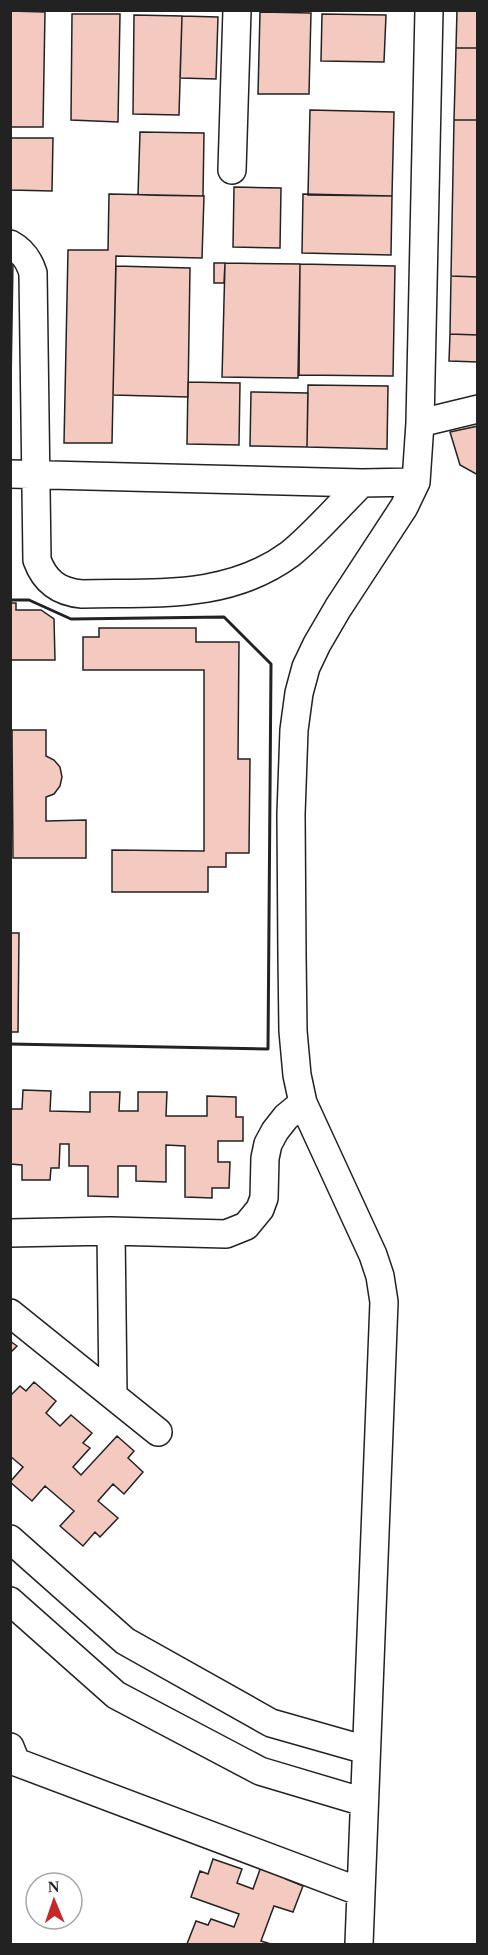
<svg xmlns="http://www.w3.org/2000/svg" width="488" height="1955" viewBox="0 0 488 1955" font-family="Georgia,serif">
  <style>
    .building { fill: #f3c9c0; stroke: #222; stroke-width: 1.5 }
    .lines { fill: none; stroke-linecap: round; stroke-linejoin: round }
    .minor-casing { stroke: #222; stroke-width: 30 }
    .minor { stroke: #fff; stroke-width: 27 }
    .wall { stroke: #222; stroke-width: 3 }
  </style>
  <rect width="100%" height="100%" fill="#fff"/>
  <path class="building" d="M457,10H478V48H456Z
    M10,11L45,12L43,127H10Z
    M260,12L311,13L309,94H258Z
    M72,14H120L118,122L71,120Z
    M322,14L386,15L384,62L321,61Z
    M134,15L182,16L179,115L133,114Z
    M182,16L218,17L216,79L180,78Z
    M456,48H478V120H454Z
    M310,110L394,112L392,196L308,195Z
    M454,120H478V277L451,276Z
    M140,132L204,133L203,196L138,195Z
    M10,138H53L52,191L10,190Z
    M234,187L281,188L280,248L233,247Z
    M109,194L204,196L202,258L116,256L112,443H64L68,250H108Z
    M303,194L392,196L391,255L302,253Z
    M10,261H13L11,384H10Z
    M214,263H225L224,283H214Z
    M225,263L300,264L298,378L222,377Z
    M300,264L395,266L393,376L299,375Z
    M116,266L190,268L188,397L113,395Z
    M451,276L478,277V335L450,334Z
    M450,334L478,335V362L449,361Z
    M188,382L240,383L239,445L187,444Z
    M308,385L388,386L387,449L307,447Z
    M251,392L308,393L307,447L250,446Z
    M478,426V475L460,465L450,432Z
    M10,603H16V610H41L54,619L55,660H10Z
    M99,628H196V642H239L238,759H250L249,853H226V867H208V892H112V850L204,851V670H83V637H99Z
    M12,730H46V756L54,760L60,767L62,777L60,786L54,794L46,797V821L86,820V858H13Z
    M10,933H19L18,1032H10Z
    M23,1090L51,1091L50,1111L90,1112V1092H120L119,1111H138V1092H167L166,1116H207V1096L236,1097V1117H243V1141H218V1162H230L229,1188H212V1198L185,1197V1146L166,1145V1182L136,1181V1166H118V1197L88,1196V1166H69V1144H60L59,1168H51L50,1180H22V1165L10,1164V1109H22Z
    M10,1341L17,1346L10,1353Z
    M34,1382L56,1401L46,1413L60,1426L71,1415L92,1433L83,1443L90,1448L73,1467L81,1475L117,1436L134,1451L128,1458L143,1472L124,1494L113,1484L98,1501L118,1518L100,1537L95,1532L83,1546L60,1526L74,1511L45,1486L32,1501L10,1482L23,1467L10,1456V1396L20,1386L26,1391Z
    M213,1859L242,1869L237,1883L253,1889L263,1861L289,1870L286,1879L303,1886L293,1912L274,1906L261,1941L271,1944H187L196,1921L208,1925L211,1919L234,1927L239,1914L191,1897L200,1871L208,1874Z"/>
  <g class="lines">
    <g class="minor-casing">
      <path id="minor" d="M232,170L237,10
        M10,244C23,251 29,260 33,273L37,560C45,582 59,592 82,594C154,592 228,600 290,554C314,535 340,504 362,483
        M420,423L478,409
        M10,474L362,483L416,482
        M111,1231L113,1395
        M10,1233L111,1231L226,1234L246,1226L260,1209L264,1198L265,1158L268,1144L275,1131L286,1117L303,1103
        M10,1313L158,1432
        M10,1539L125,1641L271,1723L366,1750
        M10,1601L116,1695L260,1771L364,1802
        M10,1747L16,1762L361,1892
        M359,1944L384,1302L380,1276L373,1255L303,1103L297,1075L293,1031L292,955L291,814L294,730L299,693L306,667L317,644L338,608L404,507L416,482L420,423L429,10"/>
    </g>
    <use href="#minor" class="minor"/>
    <path class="wall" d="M10,600H29L71,619L224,617L271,664L268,1049L10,1044"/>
  </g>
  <rect width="488" height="1955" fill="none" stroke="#222222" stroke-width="24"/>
  <g transform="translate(54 1901) rotate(358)"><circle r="28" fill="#ffffff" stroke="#a7a7a7" stroke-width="1.5"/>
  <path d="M0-4.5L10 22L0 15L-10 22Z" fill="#c62828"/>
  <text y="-9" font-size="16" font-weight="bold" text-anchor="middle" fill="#222222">N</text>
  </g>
</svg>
